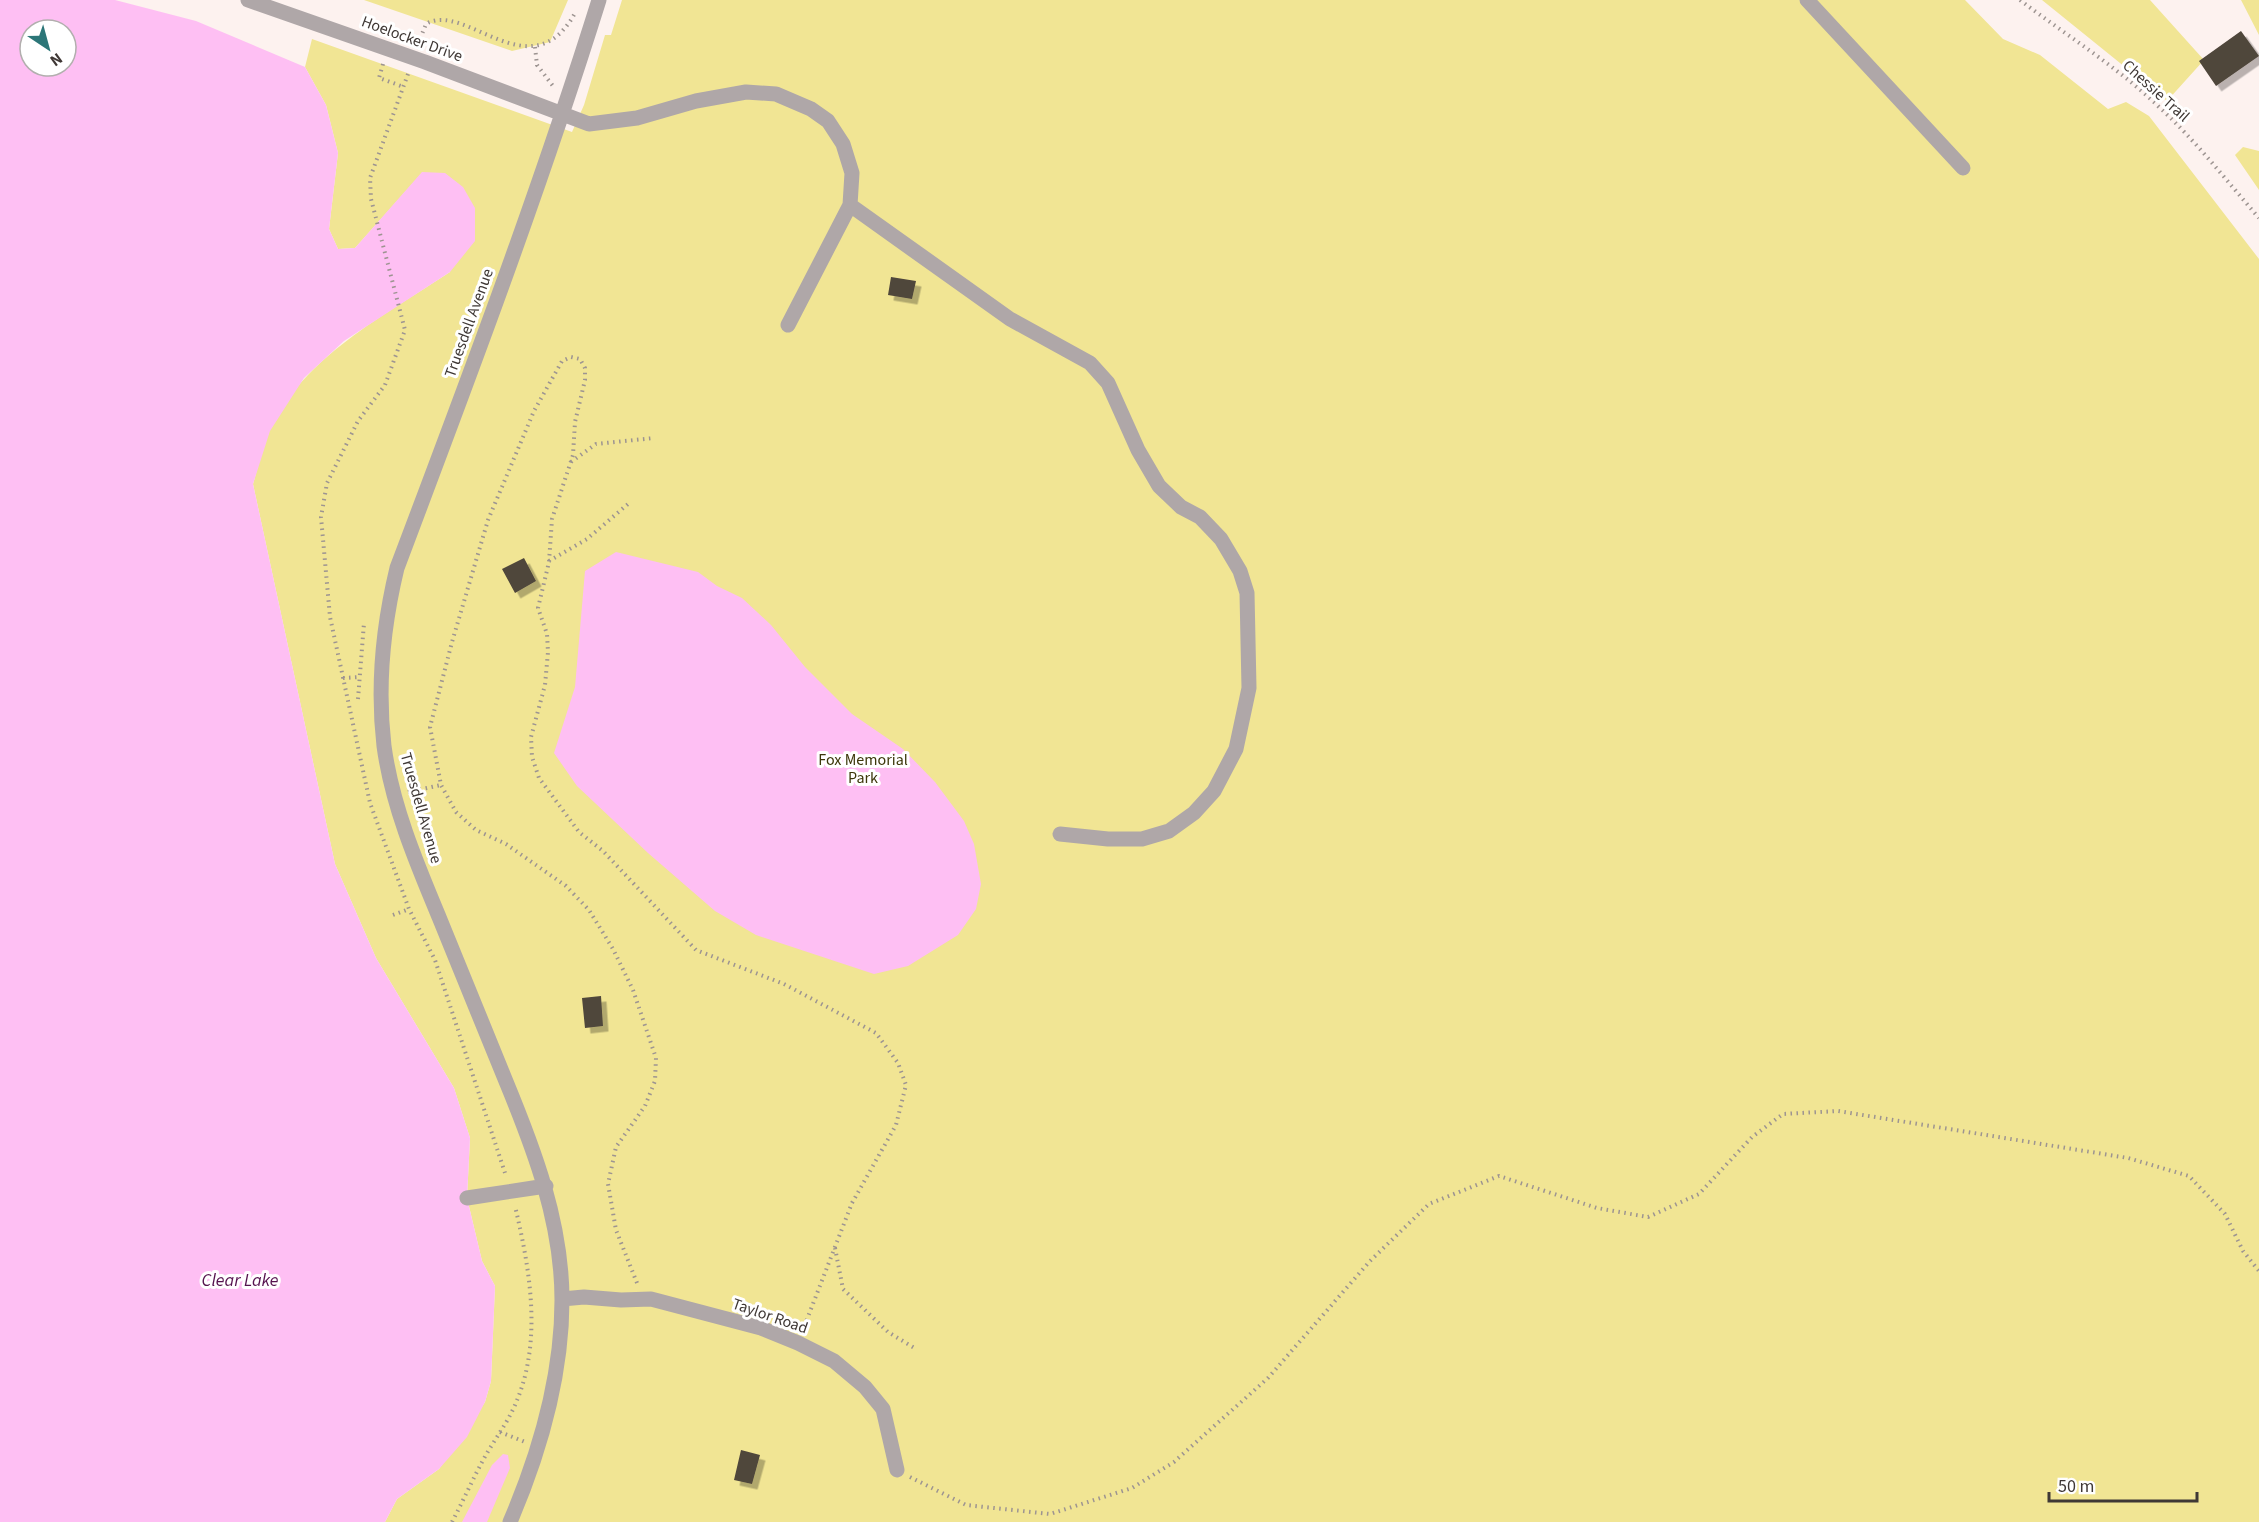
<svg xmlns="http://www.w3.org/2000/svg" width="2259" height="1522" viewBox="0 0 2259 1522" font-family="'Source Sans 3',sans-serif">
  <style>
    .green { fill: #f1e594 }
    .water { fill: #febff3; fill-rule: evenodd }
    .building { fill: #4f463b; filter: url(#shadow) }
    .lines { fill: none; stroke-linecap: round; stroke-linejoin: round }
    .path { stroke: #9d9491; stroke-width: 4; stroke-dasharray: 1.5 4.5; stroke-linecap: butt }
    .minor { stroke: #afa7a8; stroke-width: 15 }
    .labels { text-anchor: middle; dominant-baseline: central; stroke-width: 6; stroke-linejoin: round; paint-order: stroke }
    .street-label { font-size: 16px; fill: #3f3835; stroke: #fff }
    .park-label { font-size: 16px; fill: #3d370b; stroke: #fff }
    .water-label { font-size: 18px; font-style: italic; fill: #55124e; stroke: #fff }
  </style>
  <defs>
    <filter id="shadow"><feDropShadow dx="5.5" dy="5.5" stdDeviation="0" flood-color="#0004"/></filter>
  </defs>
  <rect width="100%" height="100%" fill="#fdf2ef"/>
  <path class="green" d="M364,0H568L550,42L512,51Z
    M622,0H1965L2003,39L2040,55L2108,109L2126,102L2149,116L2259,259V1522H385L397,1499L439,1469L485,1402L491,1381L495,1286L482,1261L467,1198L470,1138L454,1088L376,958L335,864L253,484C258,467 262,448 269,431C303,357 385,315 450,272L423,172L355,248L338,249L329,229L338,153L326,105L305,67L312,39L572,132L584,105L605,35H611Z
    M2042,0H2150L2204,60L2167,101Z
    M2241,0H2259V35Z
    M2243,147L2259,151V190L2235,155Z"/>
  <path class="water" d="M0,0H115L196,21L305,67L326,105L338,153L329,229L338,249L355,248L422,172L445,173L463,187L475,208V241L450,272L344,341L304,378L270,431L253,484L335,864L376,958L454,1088L470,1138L467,1198L482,1261L495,1286L491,1381L485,1402L467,1437L439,1469L397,1499L385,1522H0ZM30,30H66V66H30Z
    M616,552L698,572L717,586L742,598L771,625L805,667L852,714L903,749L935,782L964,821L974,844L981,884L976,909L958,935L908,966L874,974L756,935L715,911L648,853L577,786L554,753L575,687L585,571Z
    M503,1454L508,1455L510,1468L487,1522H462L492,1465Z"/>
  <path class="building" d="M2241,31L2259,56L2216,86L2199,61Z
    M891,277L916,281L912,299L888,295Z
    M524,558L536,581L515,593L502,569Z
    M601,996L603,1026L585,1028L582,998Z
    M741,1450L760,1455L752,1484L734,1480Z"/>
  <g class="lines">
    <path class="path" d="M2020,0C2066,35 2116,66 2158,106C2195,140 2226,180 2259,218
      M418,44L426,24C465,0 531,93 575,13
      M535,47L537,65L553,86
      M383,64L379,78L404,87
      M408,74L370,178L371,199L405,330L385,385L358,421L327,483L321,517L330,617L370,803L409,909L435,960L506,1176
      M571,462L596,444L654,438
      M549,561L587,539L628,504
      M343,678L360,677
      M358,699L364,623
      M408,792L441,785
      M393,915L409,909
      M835,1248L843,1289L888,1332L916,1349
      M637,1283L616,1230L608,1184L616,1147L645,1106L655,1081L656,1058L633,990L613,949L589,910L566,886L506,844L476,830L456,812L441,785L430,727L452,642L488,520L534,411L562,361L571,357L580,359L585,368V380L575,422L573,455L552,519L549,562L538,608L547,634L548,652L545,685L531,737L532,757L539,778L579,832L603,851L696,950L784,984L876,1033L898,1063L906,1085L896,1125L852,1203L804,1327
      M500,1432L525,1442
      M910,1477L966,1505L1050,1514L1132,1488L1174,1462L1268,1378L1370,1261L1429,1204L1499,1176L1597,1208L1648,1217L1699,1194L1752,1137L1783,1114L1838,1111L2128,1158L2189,1176L2225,1214L2243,1251L2259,1271
      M452,1522C462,1503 471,1483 481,1464C491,1444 506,1426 515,1405C543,1342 530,1270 515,1206"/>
    <path class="minor" d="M248,0L425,62L589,124L637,118L696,101L746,92L776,94L811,109L828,121L843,144L852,173L850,205L788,325
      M1807,0L1963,168
      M850,205L1010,319L1090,363L1108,383L1138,450L1159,486L1181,507L1200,517L1221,539L1240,571L1247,593L1249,688L1236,749L1214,791L1194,813L1169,831L1142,839H1108L1060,834
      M467,1198L546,1186
      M562,1299L584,1297L621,1300L651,1299L761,1328L798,1343L834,1361L865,1387L883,1409L897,1470
      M510,1522C540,1452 562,1376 562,1300C562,1222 534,1149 505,1079C483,1025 461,971 439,917C416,862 392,805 384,746C377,686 383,626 397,568C468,380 539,192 599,0"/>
  </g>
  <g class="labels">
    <g class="street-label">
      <text transform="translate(412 39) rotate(20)">Hoelocker Drive</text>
      <text transform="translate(2156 91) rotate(42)">Chessie Trail</text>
      <text transform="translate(469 323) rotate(-70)">Truesdell Avenue</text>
      <text transform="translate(421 808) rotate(74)">Truesdell Avenue</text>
      <text transform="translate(770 1316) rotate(19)">Taylor Road</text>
    </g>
    <g class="park-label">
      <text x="863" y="760">Fox Memorial<tspan x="863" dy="18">Park</tspan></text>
    </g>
    <g class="water-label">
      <text x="240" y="1280">Clear Lake</text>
    </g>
  </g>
  <g transform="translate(48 48) rotate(144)"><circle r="28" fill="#ffffff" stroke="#b2afae" stroke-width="1.5"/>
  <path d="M0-4.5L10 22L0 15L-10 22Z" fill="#2c7678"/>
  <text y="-9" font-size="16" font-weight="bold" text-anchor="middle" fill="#3f3835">N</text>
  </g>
  <path d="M2049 1492v9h148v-9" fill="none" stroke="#3f3835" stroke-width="3"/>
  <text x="2058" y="1492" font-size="18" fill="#3f3835" stroke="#ffffff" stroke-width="4.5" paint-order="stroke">50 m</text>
</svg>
